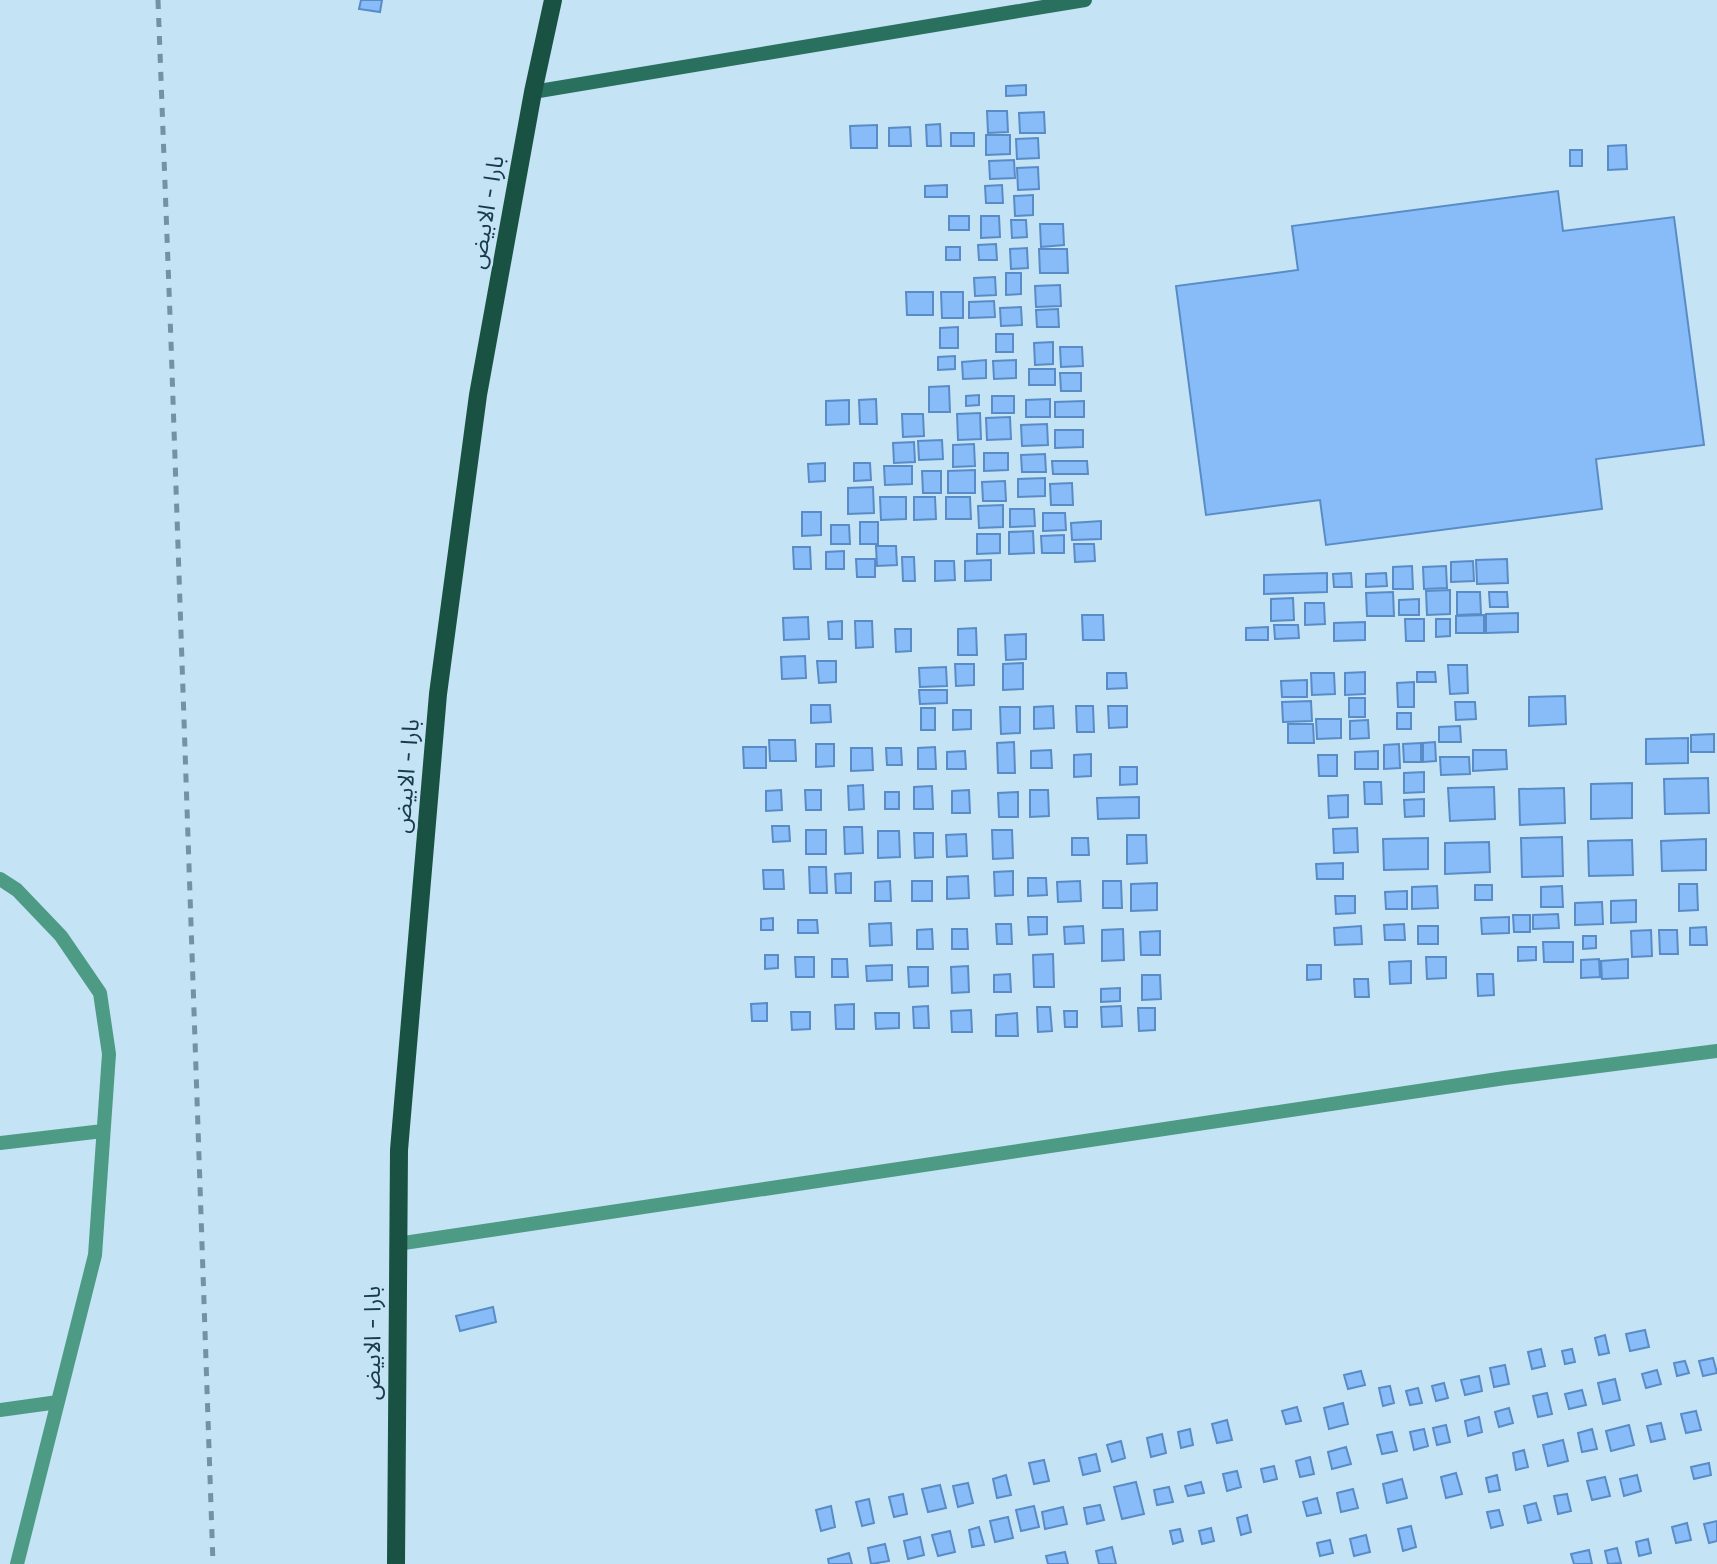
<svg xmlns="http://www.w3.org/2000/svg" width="1717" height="1564" viewBox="0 0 1717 1564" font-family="Inter,'Noto Sans Arabic',sans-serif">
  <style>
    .building { fill: #87bcf9; stroke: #598cc6; stroke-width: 2 }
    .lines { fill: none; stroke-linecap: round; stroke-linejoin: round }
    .street { stroke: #4e9b85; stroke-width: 14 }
    .secondary { stroke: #2a705e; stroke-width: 14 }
    .primary { stroke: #195243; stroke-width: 18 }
    .rail { stroke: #7193a4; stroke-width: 5; stroke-dasharray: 9 9; stroke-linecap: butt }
    .labels { text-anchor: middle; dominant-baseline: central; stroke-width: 5; stroke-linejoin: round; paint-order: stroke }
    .street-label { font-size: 23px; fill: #163b4c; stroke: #c4e3f5 }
  </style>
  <rect width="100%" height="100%" fill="#c4e3f5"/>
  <path class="building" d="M361,0H382L380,12L359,9Z
    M1026,85V95L1006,96V86Z
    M987,111H1007L1008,132L988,133Z
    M1044,112L1045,133H1020L1019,113Z
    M940,124L941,146H927L926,125Z
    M877,125V148H851L850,126Z
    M910,127L911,146H889V128Z
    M951,133H974V146H951Z
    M986,135H1010V154L986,155Z
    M1038,138L1039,158L1017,159L1016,139Z
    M1626,145L1627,169L1608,170V146Z
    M1570,150H1582V166H1570Z
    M1014,160L1015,178L990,179L989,161Z
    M1038,167L1039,189L1018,190L1017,168Z
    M947,185V197H925V186Z
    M1002,185L1003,203H986L985,186Z
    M1558,191L1563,231L1674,217L1704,445L1596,459L1602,509L1326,545L1320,500L1206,515L1176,286L1298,270L1292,226Z
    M1033,195V215L1015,216L1014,196Z
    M949,216H969V230H949Z
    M981,216H999L1000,237L981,238Z
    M1011,220H1026L1027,237L1012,238Z
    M1040,224H1063L1064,245L1041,247Z
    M996,244L997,260H979L978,245Z
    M946,247H960V260H946Z
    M1027,248L1028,268L1011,269L1010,249Z
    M1039,249H1067L1068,273H1040Z
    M1006,273H1021V294L1006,295Z
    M995,277L996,295L975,296L974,278Z
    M1060,285L1061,306L1036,307L1035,286Z
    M906,292H933V315H907Z
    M941,292H963V318H942Z
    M994,301L995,317L969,318V302Z
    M1021,307L1022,325L1001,326L1000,308Z
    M1058,309L1059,327H1037L1036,310Z
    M958,327V348H940V328Z
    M996,334H1013V352H996Z
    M1053,342V364L1035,365L1034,343Z
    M1060,347H1082L1083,366L1061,367Z
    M955,356V369L938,370V357Z
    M986,360V378L963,379L962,362Z
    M1016,360V378L994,379L993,361Z
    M1029,369H1055V385H1029Z
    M1060,373H1081V391H1061Z
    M949,386L950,412H929V387Z
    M979,395V405L966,406V396Z
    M992,396H1014V413H992Z
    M876,399L877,424H860L859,400Z
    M1050,399V417H1026V400Z
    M849,400V424L826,425V401Z
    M1084,401V417H1055V402Z
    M980,413L981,439L958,440L957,414Z
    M902,414H923L924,436L903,437Z
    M1010,417L1011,439L987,440L986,418Z
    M1047,424L1048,445L1022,446L1021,425Z
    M1055,430H1083V447L1055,448Z
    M942,440L943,459L919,460L918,441Z
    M914,442L915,462L894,463L893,443Z
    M974,444L975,466L953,467V445Z
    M984,453H1008V470L984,471Z
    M1045,454L1046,472H1022L1021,455Z
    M1052,461H1087L1088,474H1053Z
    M825,463V481L809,482L808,464Z
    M854,463H870L871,480L854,481Z
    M884,466H912V484L885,485Z
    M975,470V493H948V471Z
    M922,471H941V493H923Z
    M1045,478V496L1018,497V479Z
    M1005,481L1006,501H983L982,482Z
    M1072,483L1073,505H1051L1050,484Z
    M873,487L874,513L848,514V488Z
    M880,497H906V519L881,520Z
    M914,497H935L936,519L914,520Z
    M946,497H970L971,519H946Z
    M1003,505V527L979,528L978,506Z
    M1010,509H1034L1035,526L1010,527Z
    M802,512H821V535L802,536Z
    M1043,513H1065L1066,530L1043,531Z
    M1101,521V539L1072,540L1071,523Z
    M860,522H878V544H860Z
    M831,525H849L850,544H831Z
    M1033,531L1034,553L1009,554V532Z
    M977,534H1000V553L977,554Z
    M1064,535V553H1042L1041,536Z
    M1074,544H1094L1095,561L1075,562Z
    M876,546H896L897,565L877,566Z
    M793,547H810L811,569H794Z
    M844,551V569H826V552Z
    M902,557H914L915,581H903Z
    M856,559H875V577H857Z
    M1507,559L1508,583L1477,584L1476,560Z
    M991,560V580L965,581V561Z
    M935,561H954L955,580L935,581Z
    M1473,561L1474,581L1451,582V562Z
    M1412,566L1413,589H1393V567Z
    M1446,566L1447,588L1424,589L1423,567Z
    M1327,573V592L1264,594V575Z
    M1351,573L1352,587H1334L1333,574Z
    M1386,573L1387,586L1366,587V574Z
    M1450,590V614L1427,615L1426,591Z
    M1393,592L1394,616H1367L1366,593Z
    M1457,592H1480L1481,614L1457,615Z
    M1489,592H1507L1508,607H1490Z
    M1293,598L1294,620L1271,621V599Z
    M1419,599V615H1399V600Z
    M1305,603H1324L1325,624L1305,625Z
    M1518,613V632L1486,633V614Z
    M1082,615H1103L1104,640H1083Z
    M1484,615V633H1456V616Z
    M808,617L809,639L784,640L783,618Z
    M1405,619H1424V641H1406Z
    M1436,619H1450V636L1436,637Z
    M842,621V639H829L828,622Z
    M855,621H872L873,647L856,648Z
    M1365,622V640L1334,641V623Z
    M1274,625H1298L1299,638L1275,639Z
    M1268,627V640H1246V628Z
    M976,628L977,655H958V629Z
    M895,629H911V651L896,652Z
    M1026,634V659L1006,660L1005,635Z
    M805,656L806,678L782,679L781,657Z
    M817,661H836V682L819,683Z
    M1023,663V689L1003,690V664Z
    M955,664H974V685L956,686Z
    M1448,665H1467L1468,693L1450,694Z
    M946,667L947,686L920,687L919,668Z
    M1365,672V694L1345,695V673Z
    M1417,672H1435L1436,682H1417Z
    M1107,673H1126L1127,688L1107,689Z
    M1311,673H1334L1335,694L1312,695Z
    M1307,680V697H1282L1281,681Z
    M1414,682V707H1398L1397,683Z
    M919,690H947V703L920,704Z
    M1565,696L1566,724L1529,726V697Z
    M1349,698H1365V717H1349Z
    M1311,701L1312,721L1283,722L1282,702Z
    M1455,702H1475L1476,719L1456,720Z
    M811,705H830L831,722L811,723Z
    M1053,706L1054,728L1034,729V707Z
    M1076,706H1093L1094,732H1077Z
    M1108,706H1127V727L1109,728Z
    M1000,707H1020V733L1001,734Z
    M921,708H935V730H921Z
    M953,710H971V729L953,730Z
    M1397,713H1411V729H1397Z
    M1316,719H1341V738L1317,739Z
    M1368,720L1369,738L1350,739V721Z
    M1288,724H1313L1314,743H1288Z
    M1460,726L1461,742H1439V727Z
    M1714,734V752H1691V735Z
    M1688,738V763L1646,764V739Z
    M769,740H795L796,761H770Z
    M1014,742L1015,773H998L997,743Z
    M1435,742L1436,761L1423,762V743Z
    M1421,743V762H1404L1403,744Z
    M816,744H834V766L816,767Z
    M1399,744L1400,768L1384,769V745Z
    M743,747H766V768H744Z
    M935,747L936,769H918V748Z
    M851,748H872L873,770L851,771Z
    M886,748H901L902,765H887Z
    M1051,750L1052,768H1031V751Z
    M1473,750H1506L1507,769L1473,771Z
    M965,751L966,769H947V752Z
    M1378,751V769H1355V752Z
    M1091,754V776L1074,777V755Z
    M1318,755H1337V776H1319Z
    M1440,757H1469L1470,774L1441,775Z
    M1120,767H1137V784L1120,785Z
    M1424,772V792L1404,793V773Z
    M1708,778L1709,813L1665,814L1664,779Z
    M1364,782H1381L1382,804H1365Z
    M1632,783V818L1591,819V784Z
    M863,785L864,809L849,810L848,786Z
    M932,786L933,809H914V787Z
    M1494,787L1495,819L1450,821L1448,788Z
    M1564,788L1565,823L1520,825L1519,789Z
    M781,790L782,810L766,811V791Z
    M805,790H821V810H806Z
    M969,790L970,813H952V791Z
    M1030,790H1048L1049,816L1030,817Z
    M885,792H899V809H885Z
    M1018,792V817H999L998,793Z
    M1348,795V817L1329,818L1328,796Z
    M1139,797V818L1098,819L1097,798Z
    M1424,799V816L1405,817L1404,800Z
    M772,826H789L790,841L773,842Z
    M844,827H862L863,853L845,854Z
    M1357,828L1358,852L1334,853L1333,829Z
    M806,830H826V854H806Z
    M992,830H1012L1013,858L993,859Z
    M878,831H899L900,857L878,858Z
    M914,833H933V857L915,858Z
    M966,834L967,856L947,857L946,835Z
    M1127,835H1146L1147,863L1127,864Z
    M1562,837L1563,876L1522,877L1521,838Z
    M1072,838H1088L1089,855H1072Z
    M1428,838V869L1384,870L1383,839Z
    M1706,839V870L1662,871L1661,841Z
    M1632,840L1633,875L1589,876L1588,841Z
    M1489,842L1490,872L1445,874V843Z
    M1343,863V879H1317L1316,864Z
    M809,867H826L827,893H810Z
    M763,870H783L784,889H764Z
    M1013,871V895L995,896L994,872Z
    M851,873V893H836L835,874Z
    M968,876L969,898L947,899V877Z
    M1028,878H1046L1047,895L1028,896Z
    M890,881L891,901H875V882Z
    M912,881H932V901H912Z
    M1080,881L1081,901L1058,902L1057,882Z
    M1103,881H1121L1122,908H1103Z
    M1157,883V910L1131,911V884Z
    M1679,884H1697L1698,910L1679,911Z
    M1475,885H1492V900H1475Z
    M1437,886L1438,908L1412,909V887Z
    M1562,886L1563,907H1541V887Z
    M1407,891V909H1386L1385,892Z
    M1335,896H1355V913L1336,914Z
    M1636,900V922L1611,923V901Z
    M1602,902L1603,924L1575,925V903Z
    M1558,914L1559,928L1533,929V915Z
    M1513,915H1530V932H1514Z
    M1028,917H1047V934L1029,935Z
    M1509,917V933L1482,934L1481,918Z
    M773,918V930H761V919Z
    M798,920H817L818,933H798Z
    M891,923L892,945L870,946L869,924Z
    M996,924H1011L1012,944H997Z
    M1404,924L1405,940H1385L1384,925Z
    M1083,926L1084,943L1065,944L1064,927Z
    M1361,926L1362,944L1335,945L1334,928Z
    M1418,926H1438V944H1418Z
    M1706,927L1707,945H1690V928Z
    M932,929L933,949H917V930Z
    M952,929H967L968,949H952Z
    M1123,929L1124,960L1102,961V930Z
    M1651,930L1652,956L1632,957L1631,931Z
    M1659,930H1677L1678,954H1660Z
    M1160,931V955H1141L1140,932Z
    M1583,936H1596V948L1583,949Z
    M1543,942H1573V962H1544Z
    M1518,947H1536V960L1518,961Z
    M1053,954L1054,987H1034L1033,955Z
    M765,955H778V968L765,969Z
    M795,957H814V977H796Z
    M1426,957H1446V978L1427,979Z
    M832,959H847L848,977H832Z
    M1599,959L1600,977L1581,978V960Z
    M1628,959V978L1602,979L1601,961Z
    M1411,961V983L1390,984L1389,962Z
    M892,965V980L867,981L866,966Z
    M1307,965H1321V979L1307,980Z
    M968,966L969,992L952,993L951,967Z
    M908,967H928V986L909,987Z
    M1010,974L1011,992H994V975Z
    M1477,974H1493L1494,995L1478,996Z
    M1142,975H1160L1161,999L1142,1000Z
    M1354,979H1368L1369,997H1355Z
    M1120,988V1001L1101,1002V989Z
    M767,1003V1021H752L751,1004Z
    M854,1004V1029H836L835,1005Z
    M928,1006L929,1028H914L913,1007Z
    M1121,1006L1122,1026L1102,1027L1101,1007Z
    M1037,1007H1050L1052,1031L1038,1032Z
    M1138,1008H1155V1030L1139,1031Z
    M971,1010L972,1032H952L951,1011Z
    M1064,1011H1077V1027H1065Z
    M791,1012H810V1029L792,1030Z
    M875,1013H899V1028L876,1029Z
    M1017,1013L1018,1036H996V1015Z
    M493,1307L496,1322L460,1331L456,1316Z
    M1645,1330L1649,1347L1630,1351L1626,1334Z
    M1605,1335L1609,1353L1599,1355L1595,1338Z
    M1541,1349L1545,1366L1532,1369L1528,1352Z
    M1572,1349L1575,1362L1565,1364L1562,1351Z
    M1713,1358L1717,1373L1703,1376L1699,1361Z
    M1685,1361L1689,1373L1677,1376L1674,1363Z
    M1505,1365L1509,1384L1494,1387L1490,1368Z
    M1657,1370L1661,1384L1646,1388L1642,1374Z
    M1361,1371L1365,1385L1348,1389L1344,1375Z
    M1479,1376L1482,1391L1465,1395L1461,1380Z
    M1615,1379L1620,1400L1603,1404L1598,1383Z
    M1444,1383L1448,1398L1436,1401L1432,1386Z
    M1390,1386L1394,1403L1383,1406L1379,1388Z
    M1418,1388L1422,1403L1410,1405L1406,1391Z
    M1582,1390L1586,1405L1569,1409L1565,1394Z
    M1547,1393L1552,1414L1538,1417L1533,1396Z
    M1343,1403L1348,1424L1329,1429L1324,1408Z
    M1297,1407L1301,1421L1286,1424L1282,1411Z
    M1509,1408L1513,1423L1499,1427L1495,1412Z
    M1696,1411L1701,1430L1686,1433L1681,1414Z
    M1479,1417L1482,1432L1468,1436L1465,1421Z
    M1227,1420L1232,1440L1217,1443L1212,1424Z
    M1661,1423L1665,1439L1651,1442L1647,1426Z
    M1446,1425L1450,1442L1437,1445L1433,1428Z
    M1629,1425L1634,1445L1611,1451L1606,1431Z
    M1190,1429L1193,1445L1181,1448L1178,1432Z
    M1424,1429L1428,1446L1414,1450L1410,1432Z
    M1592,1429L1597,1449L1582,1452L1578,1433Z
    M1392,1432L1397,1451L1382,1454L1377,1435Z
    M1162,1434L1166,1453L1151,1457L1147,1438Z
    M1563,1440L1568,1461L1548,1466L1543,1445Z
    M1121,1441L1125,1458L1112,1462L1107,1445Z
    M1346,1447L1351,1464L1332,1469L1328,1452Z
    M1524,1450L1528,1467L1516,1470L1513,1453Z
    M1096,1454L1100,1471L1083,1475L1079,1458Z
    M1310,1457L1314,1474L1300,1477L1296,1461Z
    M1044,1460L1049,1481L1034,1484L1029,1463Z
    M1709,1463L1711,1475L1694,1479L1691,1467Z
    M1274,1466L1277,1479L1264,1482L1261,1469Z
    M1237,1471L1241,1487L1227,1491L1223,1474Z
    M1456,1473L1462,1494L1446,1498L1441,1477Z
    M1006,1475L1011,1495L997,1498L993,1479Z
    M1497,1475L1500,1490L1489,1492L1486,1478Z
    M1637,1475L1641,1491L1624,1496L1620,1479Z
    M1605,1477L1610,1496L1592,1500L1587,1481Z
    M1402,1479L1407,1498L1387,1503L1383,1484Z
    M1136,1482L1144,1514L1122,1519L1114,1487Z
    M1201,1482L1204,1493L1188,1496L1185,1486Z
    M968,1483L973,1503L958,1507L953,1486Z
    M940,1485L946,1508L928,1512L922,1489Z
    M1169,1487L1173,1502L1157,1505L1154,1490Z
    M1353,1489L1358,1508L1341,1512L1337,1493Z
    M903,1494L907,1514L894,1517L889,1497Z
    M1567,1494L1571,1511L1558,1514L1554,1496Z
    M1317,1498L1321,1513L1307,1516L1303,1502Z
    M869,1499L874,1523L862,1526L856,1502Z
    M1536,1503L1541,1520L1528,1523L1524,1506Z
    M1100,1505L1104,1520L1087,1524L1084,1508Z
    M831,1506L835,1527L821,1531L816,1510Z
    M1034,1506L1039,1527L1021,1531L1016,1510Z
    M1063,1507L1067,1524L1045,1529L1042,1512Z
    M1499,1510L1503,1525L1491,1528L1487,1512Z
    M1247,1515L1251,1532L1241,1535L1237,1518Z
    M1008,1517L1013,1538L995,1542L990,1521Z
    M1717,1521V1541L1709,1543L1704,1524Z
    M1687,1523L1691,1540L1676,1543L1672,1527Z
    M1411,1526L1416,1547L1403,1551L1398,1529Z
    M979,1527L984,1545L972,1547L969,1530Z
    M1211,1528L1214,1541L1202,1544L1199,1531Z
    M1180,1529L1183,1541L1173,1544L1170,1531Z
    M950,1531L955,1552L938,1556L932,1535Z
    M1366,1535L1370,1552L1354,1556L1350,1539Z
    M920,1537L924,1555L908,1559L904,1541Z
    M1648,1539L1651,1553L1639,1556L1636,1542Z
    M1330,1540L1333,1553L1320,1556L1317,1543Z
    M885,1544L889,1561L871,1564L868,1548Z
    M1112,1547L1116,1564H1099L1096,1551Z
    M1617,1548L1621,1563L1608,1564L1605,1551Z
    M1589,1550L1592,1564H1574L1571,1554Z
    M1065,1552L1068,1564H1048L1046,1556Z
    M849,1553L852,1564H829L828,1559Z"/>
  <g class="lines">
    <path class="street" d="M0,879L17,890L61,936L100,993L109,1054L95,1255L17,1564
      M0,1143L103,1131
      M397,1244L1505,1078L1717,1051
      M0,1410L58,1402"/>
    <path class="secondary" d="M533,92L1085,0"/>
    <path class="primary" d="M396,1564L399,1150L438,694L478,395L533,92L553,0"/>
    <path class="rail" d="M158,0L171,342L213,1564"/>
  </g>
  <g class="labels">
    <g class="street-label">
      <text transform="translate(486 212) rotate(-80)">بارا - الابيض</text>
      <text transform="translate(406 776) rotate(-85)">بارا - الابيض</text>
      <text transform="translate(372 1343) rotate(-90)">بارا - الابيض</text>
    </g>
  </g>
</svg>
